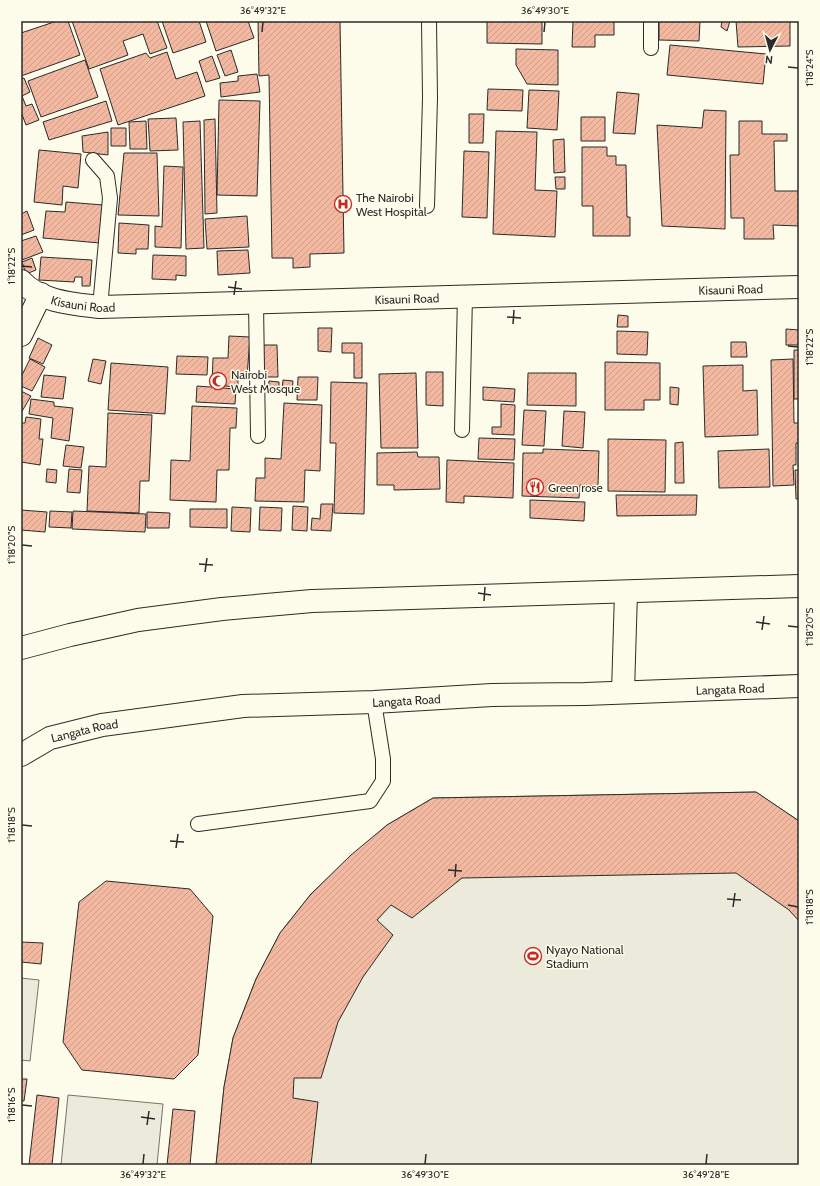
<svg xmlns="http://www.w3.org/2000/svg" width="820" height="1186" viewBox="0 0 820 1186" font-family="Cabin,sans-serif">
  <style>
    .pitch { fill: #ecebdb; stroke: #74746e }
    .building { fill: url(#building-hatch); stroke: #2b2b2b }
    .lines { fill: none; stroke-linecap: round; stroke-linejoin: round }
    .service-casing { stroke: #2b2b2b; stroke-width: 16 }
    .minor-casing { stroke: #2b2b2b; stroke-width: 24 }
    .secondary-casing { stroke: #2b2b2b; stroke-width: 24 }
    .service { stroke: #fdfbea; stroke-width: 14 }
    .minor { stroke: #fdfbea; stroke-width: 22 }
    .secondary { stroke: #fdfbea; stroke-width: 22 }
    .ticks { fill: none; stroke: #2b2b2b; stroke-width: 1.5 }
    .labels { text-anchor: middle; dominant-baseline: central; stroke-width: 3; stroke-linejoin: round; paint-order: stroke }
    .poi-label { font-size: 12px; fill: #2b2b2b; stroke: #fdfbea; text-anchor: start }
    .street-label { font-size: 12px; fill: #2b2b2b; stroke: #fdfbea }
    .neatline { fill: none; stroke: #2b2b2b; stroke-width: 1.5 }
    .ticks-label { font-size: 10px; text-anchor: middle; fill: #2b2b2b }
  </style>
  <defs>
    <pattern id="building-hatch" width="6" height="6" patternUnits="userSpaceOnUse"><rect width="6" height="6" fill="#f2b8a0"/><path d="M-1 1l2-2M0 6l6-6M5 7l2-2" fill="none" stroke="#d09e8a"/></pattern>
  </defs>
  <rect width="100%" height="100%" fill="#fdfbea"/>
  <path class="pitch" d="M756,792L799,821V1165H216L224,1087L233,1038L256,979L280,933L311,894L387,825L433,798Z
    M21,978L39,980L30,1061L21,1060Z
    M68,1095L163,1104L157,1165H61Z"/>
  <path class="building" d="M57,21H68L80,55L21,76V33Z
    M72,21H157L167,48L150,54L143,34L123,41L128,55L89,69Z
    M162,21H199L206,42L173,53Z
    M206,21H248L254,38L216,51Z
    M258,21H340L344,253L310,254V267L293,268V258H272L269,75L259,76Z
    M487,21H542V44L487,43Z
    M573,21H614V35H595V47H572Z
    M659,21H700L699,41L659,40Z
    M722,21H730L727,31L721,27Z
    M736,21H790V46L738,47Z
    M670,45L766,54L763,84L667,75Z
    M516,49L558,50V85L527,84L516,65Z
    M231,50L238,72L225,76L217,55Z
    M167,52L176,79L197,72L205,96L118,125L100,69L146,53L150,58Z
    M212,56L220,78L206,82L199,61Z
    M85,60L98,97L41,117L28,81Z
    M257,74L260,92L221,97L220,83L238,81V76Z
    M24,78L30,92L22,96L26,106L32,104L39,120L26,125L21,112V79Z
    M488,89L523,90L522,111L487,110Z
    M529,90L559,91L557,130L527,128Z
    M617,92L639,94L635,134L613,133Z
    M219,100L260,101L257,196L217,195Z
    M106,101L112,121L49,140L43,122Z
    M704,110L726,111L725,229L662,226L657,125L702,128Z
    M469,114H484L483,143H469Z
    M581,117H605V141H581Z
    M176,118L178,150L150,151L148,119Z
    M215,119L217,213L205,214L204,120Z
    M146,121L147,149H130L129,122Z
    M200,121L204,248L186,249L183,122Z
    M739,121H762V134H787V141H774L775,191H799V226L773,225L774,239H744V218H731L730,155H739Z
    M111,128H126V146H111Z
    M496,131L537,132L535,190L557,191L555,237L493,234Z
    M108,132V155L83,152L82,136Z
    M564,139L565,172L554,173L553,140Z
    M582,147H607V156H616V165H626L627,217H630V236H593V206H582Z
    M39,150L81,154L78,188L63,186L62,205L34,202Z
    M464,151L489,152L487,218L462,217Z
    M124,153H157L159,216L118,215Z
    M164,166L183,167L181,248L155,247V226L162,227Z
    M555,177H565V189H556Z
    M66,202L103,205L100,243L43,238L46,211L65,212Z
    M27,211L34,230L21,235V214Z
    M247,216L249,247L207,249L205,219Z
    M119,223L149,225L148,249H136V254L118,253Z
    M36,236L43,252L22,260L21,241Z
    M248,250L250,273L218,275L217,251Z
    M153,255L186,256V276L176,275V280L152,279Z
    M41,257L92,260L90,286H82V277H75L74,282L39,280Z
    M32,258L36,270L26,274L22,262Z
    M618,315L628,316V327H617Z
    M318,328H332L331,352L318,351Z
    M786,329L799,330V345H786Z
    M617,331L648,332L647,355L617,354Z
    M229,336L250,337L247,377H238V387L212,385L213,358H228Z
    M38,338L52,345L43,364L29,358Z
    M731,342H746L747,357H731Z
    M342,343H362V378H354V353H342Z
    M260,345H277L278,377H261Z
    M794,350H799V399H794Z
    M177,356L208,357L207,375L176,374Z
    M30,359L45,367L32,391L21,386V377Z
    M93,359L106,361L101,384L88,381Z
    M793,359L794,423H799V443H796V465H793L794,485L773,486L771,360Z
    M605,362L660,363V400H644V410H605Z
    M111,363L168,367L165,414L108,410Z
    M743,365V391L757,390L758,435L705,437L703,366Z
    M426,372H443V406L426,405Z
    M416,373L418,448H381L379,374Z
    M528,373H576V406L527,405Z
    M44,375L66,377L63,399L41,397Z
    M298,377H318L317,400H297Z
    M283,380L293,381L292,392L282,391Z
    M269,381L279,382V393L268,392Z
    M331,382L367,383L364,514L334,513L336,443H330Z
    M197,386L236,389L235,404L196,402Z
    M483,387L515,389L514,402L483,400Z
    M670,387L679,388L678,405L670,404Z
    M21,391L31,396L21,413Z
    M31,399L54,402V406L73,408L69,441L51,438L53,418L29,414Z
    M284,403L322,405L320,471L305,470L304,502L255,501L256,478H265V458L281,459Z
    M501,404L515,405L514,435L492,434V427H501Z
    M192,406L237,408L236,428H230L229,470H217L216,502L170,500L171,460L190,461Z
    M524,410L546,411L544,446L522,445Z
    M564,411L585,412L583,448L562,446Z
    M108,413L152,415L149,481H140L139,513L87,511L89,466L106,467Z
    M26,417L41,419L39,439H43L40,465L21,462V423H25Z
    M479,438L515,439L514,460L478,459Z
    M608,439L666,440L665,492L608,491Z
    M683,442L684,483H675V443Z
    M66,445L84,447L81,468L63,466Z
    M543,449L599,451L598,486L580,485L579,498L522,496L523,453H543Z
    M769,449L770,487L719,488L718,451Z
    M417,452L418,457H439L440,489L394,490V485H377V453Z
    M447,460L514,463L513,498L464,496V503L446,502Z
    M47,469L57,470L56,483L46,482Z
    M69,469L82,470L80,493L67,492Z
    M795,470H799V499H796Z
    M616,495H697L696,515L617,516Z
    M530,500L585,502L584,521L530,518Z
    M321,504H333L331,531L311,530L312,518L320,519Z
    M293,506L308,507L307,531L292,530Z
    M232,507L251,508L250,532L231,531Z
    M260,507L282,508L281,531L259,530Z
    M190,509H227V528L190,527Z
    M21,510L47,512L45,532L21,530Z
    M50,511L72,512L71,528L49,527Z
    M73,511L146,514L145,532L72,529Z
    M147,512L170,513L169,528H147Z
    M756,792L799,821V921L789,910L736,873L462,878L412,918L391,905L377,920L393,935L363,977L338,1022L321,1078H294L293,1098L318,1102L311,1165H216L224,1087L233,1038L256,979L280,933L311,894L351,855L387,825L433,798Z
    M106,881L190,889L213,916L198,1055L174,1079L82,1070L63,1042L79,902Z
    M21,942L43,943L41,964L21,962Z
    M21,1079H27L24,1101H21Z
    M37,1095L59,1098L52,1165H29Z
    M173,1109L195,1111L190,1165H167Z"/>
  <g class="lines">
    <g class="service-casing">
      <path id="service" d="M651,21V48
        M93,160L107,176L110,198L100,307
        M427,206L430,98L429,21
        M256,303L258,436
        M462,430L465,296
        M198,824L370,801L383,781V759L374,702"/>
    </g>
    <g class="minor-casing">
      <g id="minor">
        <path id="s1" d="M21,281C40,302 74,304 100,307L799,287"/>
        <path d="M21,335L41,294"/>
      </g>
    </g>
    <g class="secondary-casing">
      <g id="secondary">
        <path d="M21,648L70,635L138,620L222,609L312,601L799,586"/>
        <path d="M623,692L626,592"/>
        <path id="s2" d="M21,755L50,738L102,725L243,706L374,702L492,695L585,694L799,686"/>
      </g>
    </g>
    <use href="#service" class="service"/>
    <use href="#minor" class="minor"/>
    <use href="#secondary" class="secondary"/>
  </g>
  <path class="ticks" d="M262,32L263,22M544,32L545,22M788,67L798,68M22,266L32,267M228,287L242,289M234,295L236,281M507,317L521,318M513,324L514,310M788,346L798,347M22,545L32,546M199,564L213,565M205,572L207,558M478,593L491,595M484,601L485,587M756,622L770,624M788,626L798,627M762,630L764,616M22,825L32,826M170,841L184,842M176,848L178,834M448,870L462,871M455,877L456,864M727,899L741,900M788,905L798,907M733,907L735,893M22,1105L32,1106M141,1117L155,1119M147,1125L149,1111M143,1164L144,1154M425,1164L426,1154M706,1164L707,1154"/>
  <defs>
    <g id="hospital-ring" transform="scale(0.9)"><circle r="9.5" fill="#fdfbea" stroke="#c62828" stroke-width="1.5"/><path d="M-5-5h3v3.5h4V-5h3V5h-3V1.5h-4V5h-3Z" fill="#c62828"/></g>
    <g id="mosque-ring" transform="scale(0.9)"><circle r="9.5" fill="#fdfbea" stroke="#c62828" stroke-width="1.5"/><path d="M3.5-4.9A6 6 0 1 0 3.5 4.9A5 5 0 1 1 3.5-4.9Z" fill="#c62828"/></g>
    <g id="restaurant-ring" transform="scale(0.9)"><circle r="9.5" fill="#fdfbea" stroke="#c62828" stroke-width="1.5"/><path d="M-5-6h1v4h1v-4h1v4h1v-4h1v5L-1.5 .5V6h-2V.5L-5-1ZM5-6V6H3V1.5H1.5Q1.5-4 5-6Z" fill="#c62828"/></g>
    <g id="stadium-ring" transform="scale(0.9)"><circle r="9.5" fill="#fdfbea" stroke="#c62828" stroke-width="1.5"/><path d="M0-5a6.5 5 0 1 0 0 10a6.5 5 0 1 0 0-10ZM-3.5-1.8h7v3.6h-7Z" fill="#c62828"/></g>
  </defs>
  <g fill-rule="evenodd">
    <use href="#hospital-ring" x="343" y="204"/>
    <use href="#mosque-ring" x="218" y="381"/>
    <use href="#restaurant-ring" x="535" y="487"/>
    <use href="#stadium-ring" x="533" y="956"/>
  </g>
  <g class="labels">
    <g class="poi-label">
      <text x="356" y="197">The Nairobi<tspan x="356" dy="14">West Hospital</tspan></text>
      <text x="231" y="374">Nairobi<tspan x="231" dy="14">West Mosque</tspan></text>
      <text x="548" y="487">Green rose</text>
      <text x="546" y="949">Nyayo National<tspan x="546" dy="14">Stadium</tspan></text>
    </g>
    <g class="street-label">
      <text stroke="none"><textPath href="#s1" startOffset="716">Kisauni Road</textPath></text>
      <text stroke="none"><textPath href="#s1" startOffset="392">Kisauni Road</textPath></text>
      <text stroke="none"><textPath href="#s1" startOffset="68">Kisauni Road</textPath></text>
      <text stroke="none"><textPath href="#s2" startOffset="717">Langata Road</textPath></text>
      <text stroke="none"><textPath href="#s2" startOffset="393">Langata Road</textPath></text>
      <text stroke="none"><textPath href="#s2" startOffset="69">Langata Road</textPath></text>
    </g>
  </g>
  <rect width="820" height="1186" fill="none" stroke="#fdfbea" stroke-width="44"/>
  <g transform="translate(770 50) rotate(186)" stroke="#fdfbea" stroke-width="3" paint-order="stroke">
  <path d="M0-3L7 15L0 10L-7 15Z" fill="#2b2b2b"/>
  <text y="-6" font-size="11" font-weight="bold" text-anchor="middle" fill="#2b2b2b">N</text>
  </g>
  <rect x="22" y="22" width="776" height="1142" class="neatline"/>
  <g class="ticks-label">
    <text x="263" y="14">36°49'32"E</text>
    <text x="545" y="14">36°49'30"E</text>
    <text transform="translate(809 68) rotate(-90)" y="4">1°18'24"S</text>
    <text transform="translate(11 266) rotate(-90)" y="4">1°18'22"S</text>
    <text transform="translate(809 347) rotate(-90)" y="4">1°18'22"S</text>
    <text transform="translate(11 545) rotate(-90)" y="4">1°18'20"S</text>
    <text transform="translate(809 627) rotate(-90)" y="4">1°18'20"S</text>
    <text transform="translate(11 825) rotate(-90)" y="4">1°18'18"S</text>
    <text transform="translate(809 907) rotate(-90)" y="4">1°18'18"S</text>
    <text transform="translate(11 1105) rotate(-90)" y="4">1°18'16"S</text>
    <text x="143" y="1178">36°49'32"E</text>
    <text x="425" y="1178">36°49'30"E</text>
    <text x="706" y="1178">36°49'28"E</text>
  </g>
</svg>
